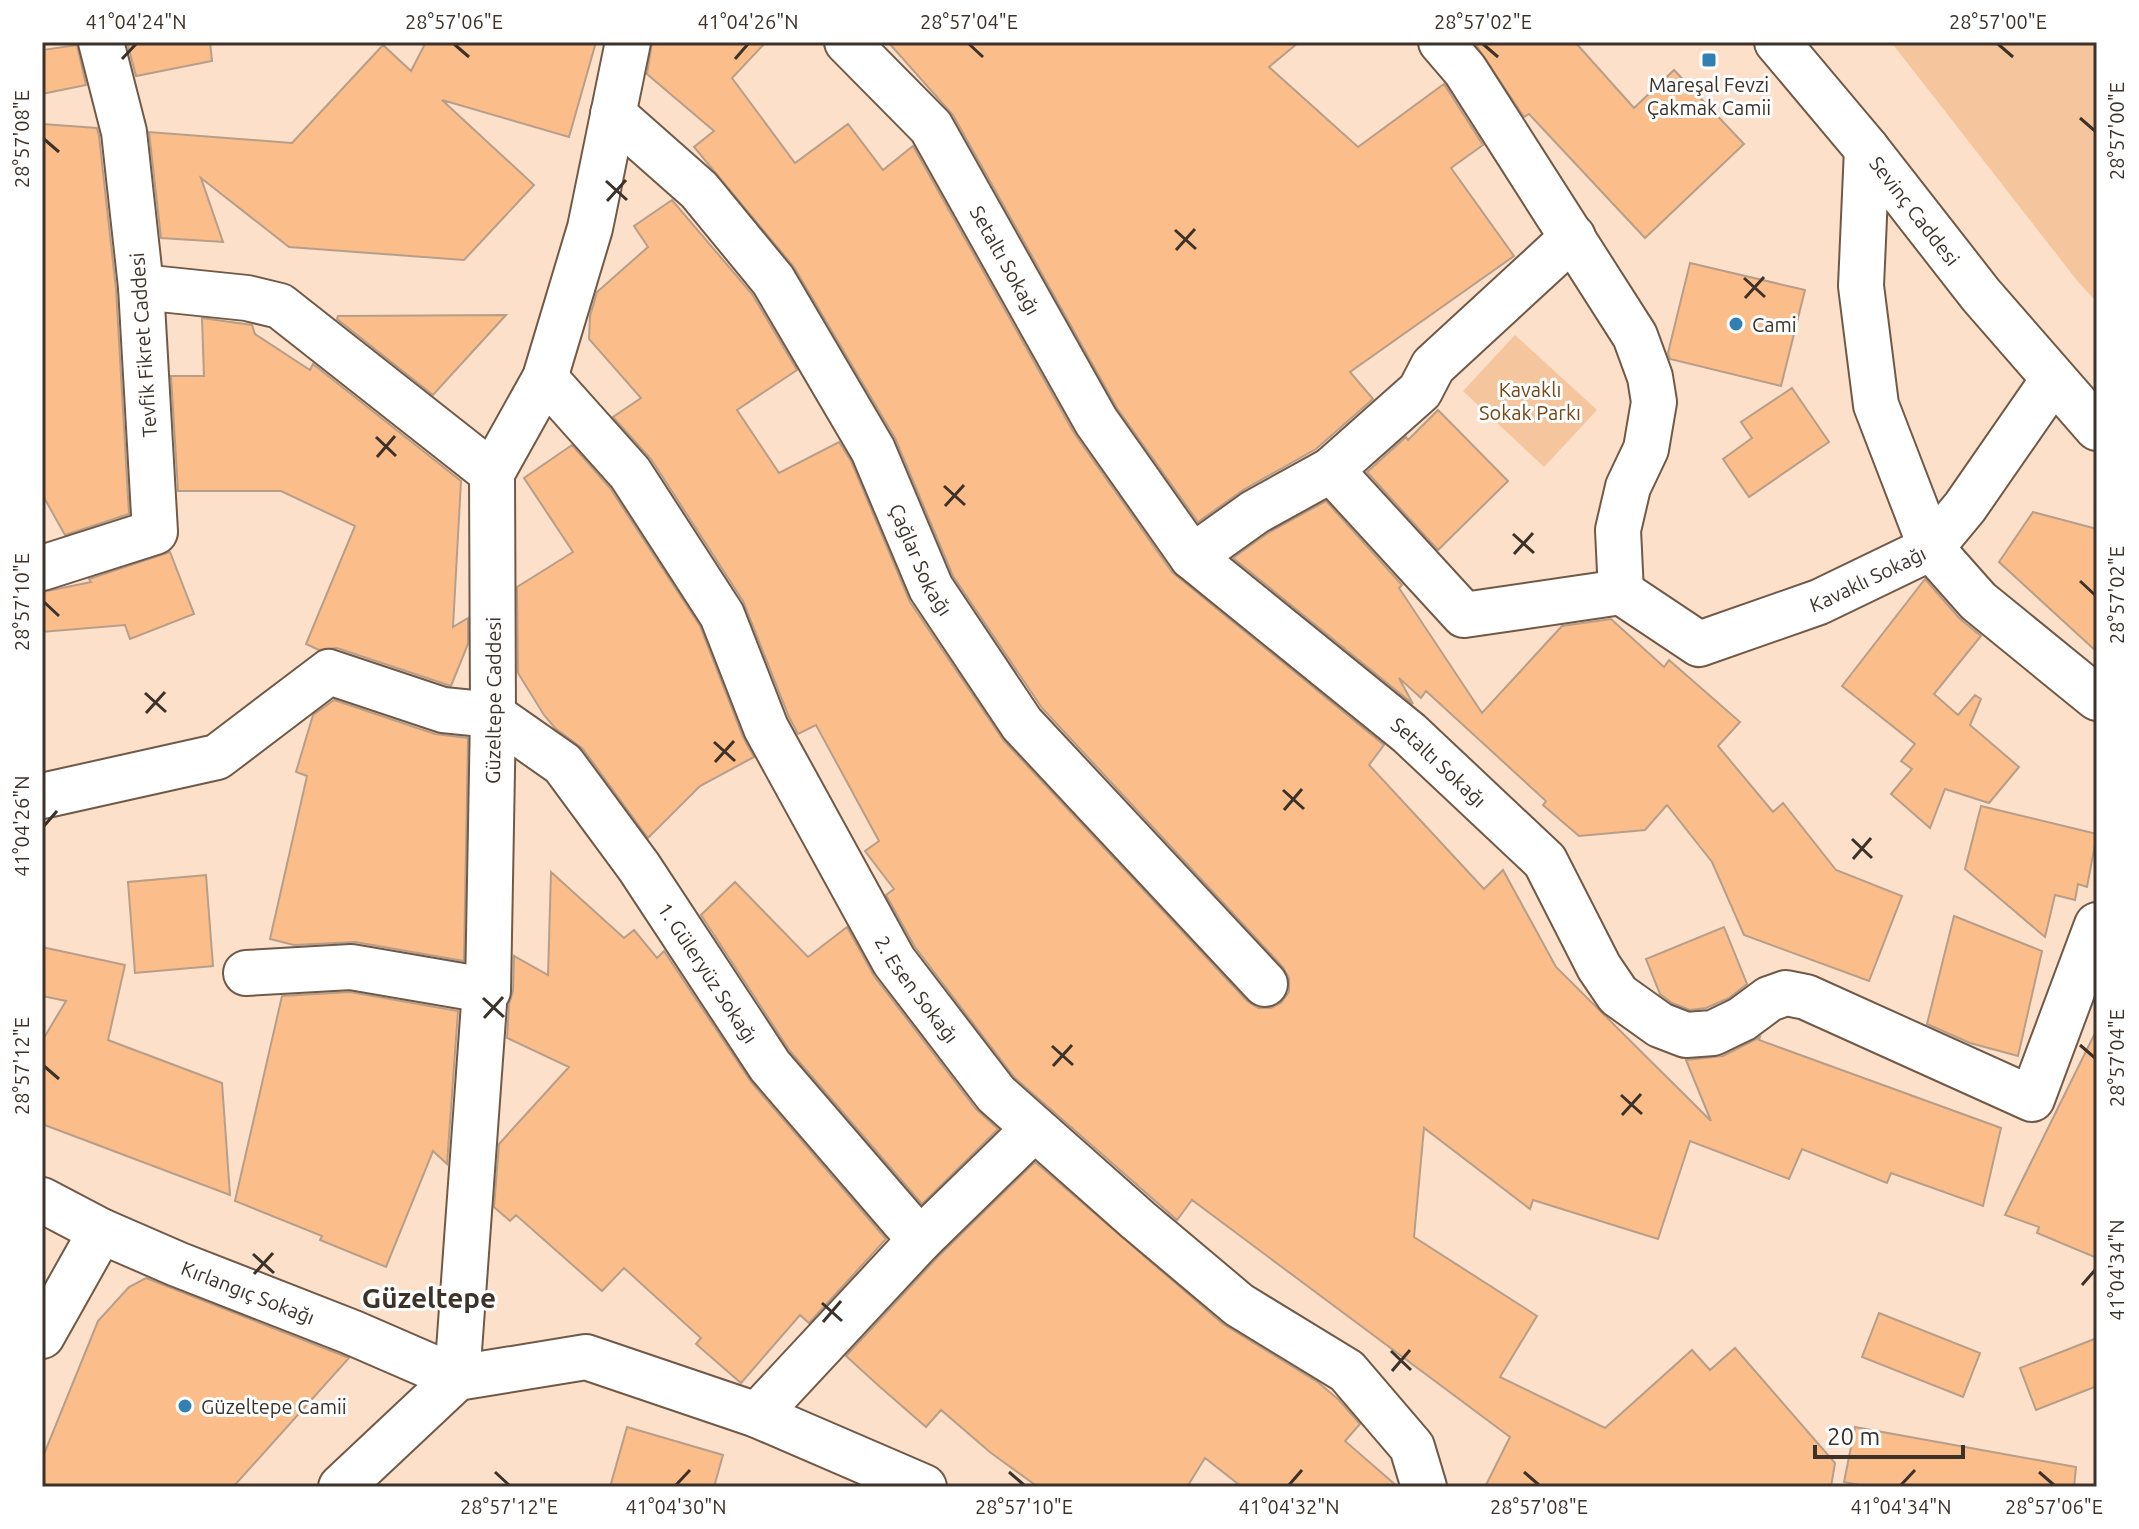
<svg xmlns="http://www.w3.org/2000/svg" width="2139" height="1529" viewBox="0 0 2139 1529" font-family="Ubuntu,sans-serif">
	<style>
		.green { fill: #f5c59e }
		.building { fill: #fbbd8a; stroke: #b79e89; stroke-width: 2 }
		.lines { fill: none; stroke-linecap: round; stroke-linejoin: round }
		.street-casing { stroke: #705946; stroke-width: 48 }
		.secondary-casing { stroke: #705946; stroke-width: 48 }
		.primary-casing { stroke: #705946; stroke-width: 48 }
		.street { stroke: #fff; stroke-width: 44 }
		.secondary { stroke: #fff; stroke-width: 44 }
		.primary { stroke: #fff; stroke-width: 44 }
		.ticks { fill: none; stroke: #3c3229; stroke-width: 3 }
		.poi-dot { fill: #3280b2; stroke: #fff; stroke-width: 3 }
		.labels { text-anchor: middle; dominant-baseline: central; stroke-width: 6; stroke-linejoin: round; paint-order: stroke }
		.poi-label { font-size: 20px; fill: #3c3229; stroke: #fff; text-anchor: start }
		.street-label { font-size: 20px; fill: #3c3229; stroke: #fff }
		.park-label { font-size: 20px; fill: #774615; stroke: #fff }
		.district-label { font-size: 28px; font-weight: bold; fill: #3c3229; stroke: #fff }
		.neatline { fill: none; stroke: #3c3229; stroke-width: 3 }
		.ticks-label { font-size: 20px; text-anchor: middle; fill: #3c3229 }
	</style>
	<rect width="100%" height="100%" fill="#fce0ca"/>
	<!-- green -->
	<path class="green" d="M1891 42H2097V302L2079 283Z
		M1515 335 1597 410 1544 467 1463 391Z"/>
	<!-- building -->
	<path class="building" d="M127 42H210L212 61 136 76Z
		M426 42H596L569 137 442 100 534 185 464 260 289 247 201 178 223 242 161 238 149 132 292 143 383 45 411 71Z
		M652 42H766L732 78 795 163 848 124 883 170 913 146 1074 433 1172 572 1384 745 1369 765 1484 889 1503 870 1556 967 1711 1121 1686 1060 1723 1056 1760 1037 1759 1040 2001 1128 1983 1206 1891 1173 1887 1183 1802 1149 1789 1179 1690 1141 1658 1239 1533 1200 1530 1209 1424 1128 1414 1237 1537 1316 1500 1377 1605 1428 1692 1350 1710 1370 1735 1348 1835 1463 1831 1487H1485L1510 1437 1192 1200 1177 1220 1014 1077 915 947 886 895 894 889 865 851 879 841 816 725 798 734 789 717 743 601 651 459 613 417 641 398 589 339 590 316 597 292 648 247 634 226 672 200 752 294 797 370 737 410 779 473 839 442 851 461 910 602 1004 741 1247 1001 1258 1008H1271L1281 1003 1289 992V978L1283 967 1042 708 953 576 895 438 794 267 694 147 714 131 647 74Z
		M888 42H1299L1269 67 1358 147 1444 84 1483 145 1451 168 1514 256 1350 372 1373 399 1316 449 1243 490 1198 522 1117 408 953 115Z
		M1474 42H1575L1634 108 1674 70 1744 144 1645 238 1529 114 1524 117Z
		M77 45 86 85 42 94V50Z
		M42 124 97 128 99 136 116 289 129 514 65 535 42 494Z
		M1690 263 1805 290 1781 386 1670 359 1668 353Z
		M506 315 433 395 337 319 338 316Z
		M202 318 252 325 255 334 310 370 313 364 461 481 453 627 468 618V644L451 686 337 648 319 650 306 644 355 526 281 491H178L171 376H204Z
		M1792 388 1829 442 1749 497 1723 459 1752 438 1741 422Z
		M1438 410 1508 481 1438 550 1367 472 1406 437 1408 440Z
		M572 445 610 488 700 626 743 737 754 757 700 786 648 838 583 749 555 728 544 715 518 673 517 587 573 552 524 478Z
		M1326 501 1402 585 1399 588 1482 713 1562 626 1611 619 1664 667 1669 660 1740 722 1718 746 1773 812 1783 803 1836 870 1902 896 1869 981 1744 935 1712 862 1667 805 1645 830 1579 836 1543 805 1546 801 1426 691 1421 698 1399 678 1413 704 1233 558 1268 533Z
		M2033 512 2097 529V652L1999 562Z
		M170 552 194 614 130 639 125 625 42 632V592L91 582 89 579Z
		M1925 579 1959 618 1981 636 1934 694 1958 715 1975 695 1981 699 1970 725 2019 767 1989 803 1945 789 1930 828 1891 794 1912 769 1901 761 1915 744 1842 686Z
		M334 700 435 734 468 738 464 961 355 942 294 945 270 939 307 776 296 772 313 715Z
		M1981 806 2097 834 2087 887 2078 884 2075 900 2055 895 2045 937 1965 869Z
		M551 872 624 938 634 930 657 958 664 951 751 1082 886 1239 809 1323 800 1315 741 1383 696 1344 701 1338 624 1268 602 1291 516 1215 510 1221 494 1207 499 1144 569 1067 507 1038 509 1004 513 991 514 956 548 975Z
		M206 875 213 966 135 973 128 882Z
		M735 882 808 957 847 927 874 976 976 1109 998 1129 922 1204 790 1051 701 915Z
		M1954 916 2042 951 2018 1056 1970 1043 1927 1024Z
		M1724 927 1747 984 1729 998 1706 1008 1690 1010 1672 1003 1660 994 1646 959Z
		M42 947 125 965 108 1040 222 1083 230 1195 42 1124V1041L66 1001 42 996Z
		M350 992 458 1011 447 1164 433 1151 386 1267 320 1240 322 1236 235 1201 282 996Z
		M2097 1029V1258L2037 1233 2039 1227 2005 1215Z
		M1035 1162 1223 1324 1319 1383 1339 1400 1360 1424 1345 1441 1398 1487H1242L1205 1458 1187 1487H1038L991 1453 941 1410 926 1427 879 1386 846 1356 938 1257Z
		M146 1278 349 1358 233 1487H42V1459L98 1321 129 1287Z
		M1879 1313 1980 1353 1963 1397 1862 1357Z
		M2097 1338V1386L2036 1410 2020 1368Z
		M627 1427 723 1455 714 1487H610Z
		M1855 1427 2076 1467 2074 1487H1870L1844 1482Z"/>
	<g class="lines">
		<!-- street casing -->
		<g class="street-casing">
			<g id="street">
				<path id="s1" d="M847 42 931 127 1096 421 1192 557 1409 733 1545 861 1599 967 1618 995 1660 1025 1686 1035 1713 1033 1742 1019 1769 999 1786 993 1806 997 2032 1099 2097 925"/>
				<path d="M1441 42 1465 70 1635 336 1650 377 1654 402 1646 449 1628 487 1618 530 1621 592"/>
				<path id="s2" d="M613 114 699 190 773 280 873 450 931 588 1022 724 1265 984"/>
				<path d="M1867 149 1861 286 1876 405 1931 548 1978 601 2097 698"/>
				<path d="M141 287 247 298 280 306 492 473"/>
				<path id="s3" d="M545 378 630 473 722 615 766 728 894 961 996 1094 1138 1220 1239 1305 1347 1371 1412 1447 1424 1487"/>
				<path id="s4" d="M1331 470 1464 615 1621 592 1699 644 1819 602 1931 548 1965 507 2053 380"/>
				<path d="M1192 557 1255 512 1331 470 1420 391 1433 366 1573 237"/>
				<path d="M42 568 155 532 141 287 124 132 101 42"/>
				<path id="s5" d="M42 796 217 757 329 672 443 710 493 715 563 764 639 867 770 1066 920 1240"/>
				<path d="M246 973 351 967 485 990"/>
				<path id="s6" d="M42 1200 101 1231 177 1264 351 1332 457 1378 586 1357 757 1415 924 1487"/>
				<path d="M42 1336 101 1231"/>
				<path d="M757 1415 920 1240 1034 1129"/>
			</g>
		</g>
		<!-- secondary casing -->
		<g class="secondary-casing">
			<g id="secondary">
				<path id="s7" d="M341 1487 457 1378 485 990 488 991 493 715 492 473 545 378 590 228 628 42"/>
			</g>
		</g>
		<!-- primary casing -->
		<g class="primary-casing">
			<g id="primary">
				<path id="s8" d="M1777 42 1867 149 1981 295 2097 428"/>
			</g>
		</g>
		<!-- street -->
		<use href="#street" class="street"/>
		<!-- secondary -->
		<use href="#secondary" class="secondary"/>
		<!-- primary -->
		<use href="#primary" class="primary"/>
	</g>
	<!-- ticks -->
	<path class="ticks" d="M454 44 469 57M969 44 983 57M1483 44 1498 57M1998 44 2013 57M122 59 136 44M735 59 748 44M2080 118 2095 131M44 139 59 152M606 181 627 200M607 201 626 180M1175 230 1196 249M1176 250 1195 229M1744 278 1765 297M1745 298 1764 277M376 437 396 456M377 457 395 436M944 486 965 505M945 506 964 485M1513 534 1534 553M1514 554 1533 533M2080 581 2095 595M44 602 59 616M145 693 166 712M146 713 165 692M714 742 735 761M715 762 734 741M1283 790 1304 809M1284 810 1302 789M44 826 57 811M1852 839 1872 858M1853 859 1871 838M483 998 504 1017M484 1018 503 997M2080 1045 2095 1058M1052 1046 1073 1065M44 1066 59 1079M1053 1066 1072 1045M1621 1095 1642 1114M1622 1115 1641 1094M253 1254 274 1273M254 1274 273 1253M2082 1285 2095 1270M822 1303 842 1321M823 1322 841 1301M1391 1351 1411 1370M1392 1371 1410 1350M495 1472 509 1485M1009 1472 1024 1485M1524 1472 1539 1485M2039 1472 2054 1485M676 1485 690 1470M1289 1485 1302 1470M1901 1485 1915 1470"/>
	<!-- markers -->
	<g class="poi-dot">
		<rect x="1701" y="52" width="16" height="16" rx="4"/>
		<circle cx="1736" cy="324" r="8"/>
		<circle cx="185" cy="1406" r="8"/>
	</g>
	<g class="labels">
		<!-- poi labels -->
		<g class="poi-label">
			<text x="1709" y="84" text-anchor="middle">Mareşal Fevzi<tspan x="1709" dy="23">Çakmak Camii</tspan></text>
			<text x="1752" y="324">Cami</text>
			<text x="201" y="1406">Güzeltepe Camii</text>
		</g>
		<!-- street labels -->
		<g class="street-label">
			<text stroke="none"><textPath href="#s8" startOffset="218">Sevinç Caddesi</textPath></text>
			<text stroke="none"><textPath href="#s1" startOffset="272">Setaltı Sokağı</textPath></text>
			<text transform="translate(143 345) rotate(-94)">Tevfik Fikret Caddesi</text>
			<text stroke="none"><textPath href="#s2" startOffset="548">Çağlar Sokağı</textPath></text>
			<text stroke="none"><textPath href="#s4" startOffset="630">Kavaklı Sokağı</textPath></text>
			<text stroke="none"><textPath href="#s7" startOffset="842">Güzeltepe Caddesi</textPath></text>
			<text stroke="none"><textPath href="#s1" startOffset="944">Setaltı Sokağı</textPath></text>
			<text stroke="none"><textPath href="#s5" startOffset="830">1. Güleryüz Sokağı</textPath></text>
			<text stroke="none"><textPath href="#s3" startOffset="720">2. Esen Sokağı</textPath></text>
			<text stroke="none"><textPath href="#s6" startOffset="226">Kırlangıç Sokağı</textPath></text>
		</g>
		<!-- park labels -->
		<g class="park-label">
			<text x="1530" y="389">Kavaklı<tspan x="1530" dy="23">Sokak Parkı</tspan></text>
		</g>
		<!-- district labels -->
		<g class="district-label">
			<text x="429" y="1297">Güzeltepe</text>
		</g>
	</g>
	<!-- border -->
	<rect width="2139" height="1529" fill="none" stroke="#ffffff" stroke-width="88"/>
	<!-- scale -->
	<path d="M1815 1445v12h148v-12" fill="none" stroke="#3c3229" stroke-width="4"/>
	<text x="1827" y="1445" font-size="24" fill="#3c3229" stroke="#ffffff" stroke-width="6" paint-order="stroke">20 m</text>
	<rect x="44" y="44" width="2051" height="1441" class="neatline"/>
	<g class="ticks-label">
		<text x="136" y="29">41°04'24"N</text>
		<text x="454" y="29">28°57'06"E</text>
		<text x="748" y="29">41°04'26"N</text>
		<text x="969" y="29">28°57'04"E</text>
		<text x="1483" y="29">28°57'02"E</text>
		<text x="1998" y="29">28°57'00"E</text>
		<text transform="translate(2117 131) rotate(-90)" y="7">28°57'00"E</text>
		<text transform="translate(22 139) rotate(-90)" y="7">28°57'08"E</text>
		<text transform="translate(2117 595) rotate(-90)" y="7">28°57'02"E</text>
		<text transform="translate(22 602) rotate(-90)" y="7">28°57'10"E</text>
		<text transform="translate(22 826) rotate(-90)" y="7">41°04'26"N</text>
		<text transform="translate(2117 1058) rotate(-90)" y="7">28°57'04"E</text>
		<text transform="translate(22 1066) rotate(-90)" y="7">28°57'12"E</text>
		<text transform="translate(2117 1270) rotate(-90)" y="7">41°04'34"N</text>
		<text x="509" y="1514">28°57'12"E</text>
		<text x="676" y="1514">41°04'30"N</text>
		<text x="1024" y="1514">28°57'10"E</text>
		<text x="1289" y="1514">41°04'32"N</text>
		<text x="1539" y="1514">28°57'08"E</text>
		<text x="1901" y="1514">41°04'34"N</text>
		<text x="2054" y="1514">28°57'06"E</text>
	</g>
</svg>
